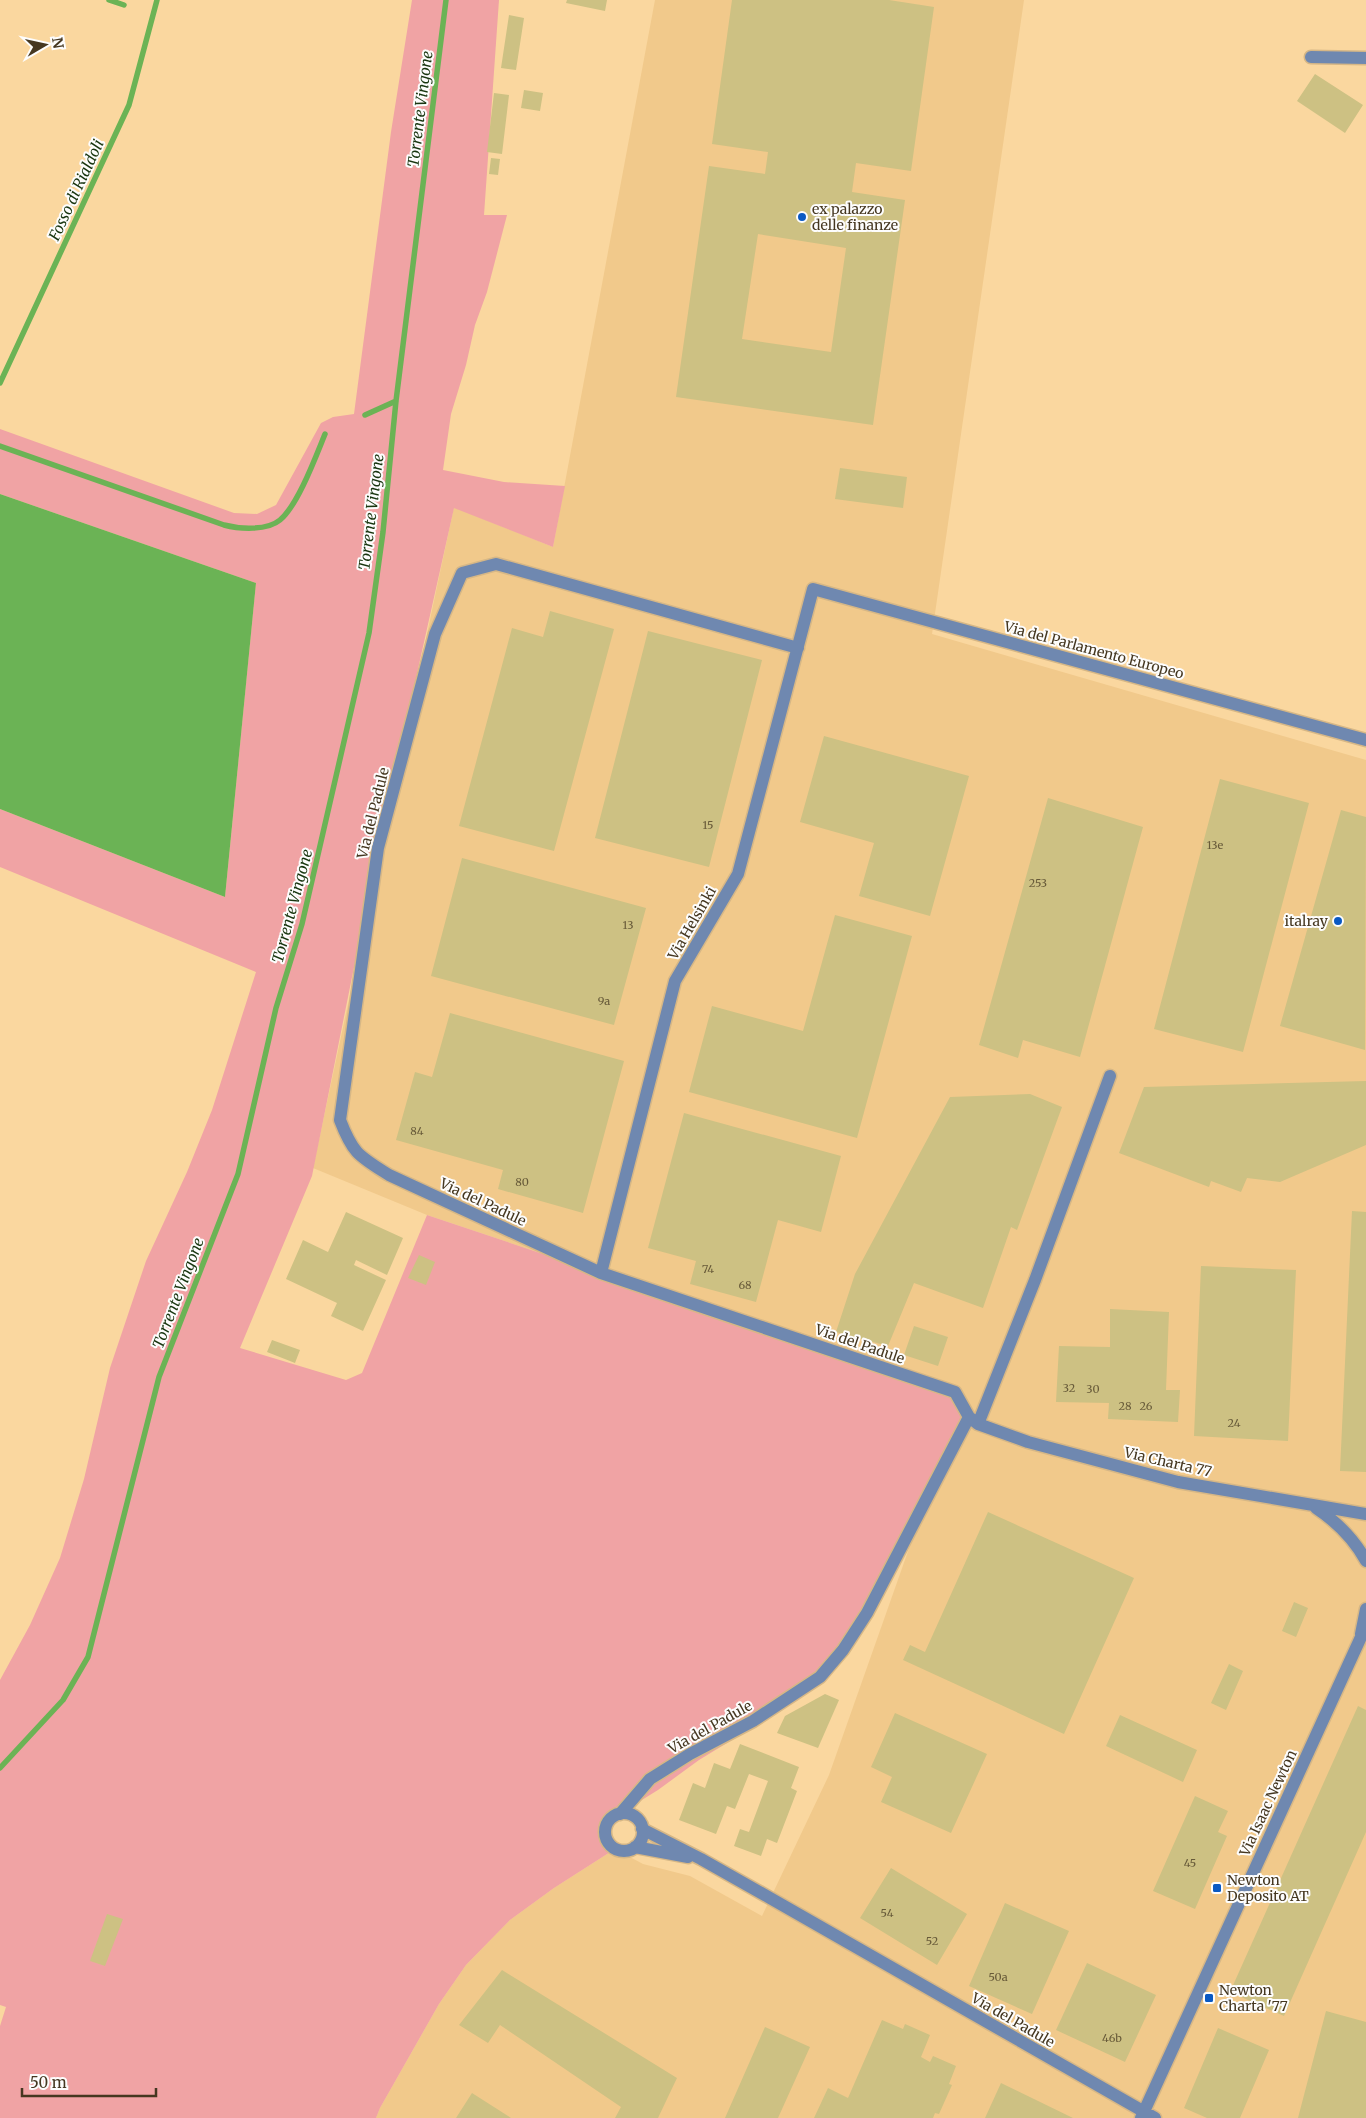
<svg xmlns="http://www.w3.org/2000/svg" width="1366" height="2118" viewBox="0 0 1366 2118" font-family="Merriweather,serif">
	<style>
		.built { fill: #f1c98b }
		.green { fill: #f0a3a4 }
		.water { fill: #6bb355 }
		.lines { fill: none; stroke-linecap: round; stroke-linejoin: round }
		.stream { stroke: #6bb355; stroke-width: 5.5 }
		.building { fill: #cdc183; fill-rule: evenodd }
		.minor-casing { stroke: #d6b786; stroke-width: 15 }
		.minor { stroke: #6f88b0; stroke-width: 12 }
		.poi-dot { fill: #0a59c3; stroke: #fdfdfd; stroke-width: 2 }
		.labels { text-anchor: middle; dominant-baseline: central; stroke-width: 4; stroke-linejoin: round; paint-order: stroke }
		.number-label { font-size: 11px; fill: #675a39 }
		.poi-label { font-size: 14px; fill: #453720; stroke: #fdfdfd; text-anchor: start }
		.street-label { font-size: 14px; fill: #453720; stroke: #fdfdfd }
		.water-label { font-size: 15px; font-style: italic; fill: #18350f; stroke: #fdfdfd }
	</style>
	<rect width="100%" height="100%" fill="#fad79f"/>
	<!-- built -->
	<path class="built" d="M655 0H1024L932 634 1366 760V2118H376L380 2108 439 2004 466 1965 510 1920 554 1888 615 1849 643 1864 690 1876 762 1916 829 1775 930 1489 955 1392 427 1215 313 1168 454 507 553 547Z"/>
	<!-- green -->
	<path class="green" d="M412 0H499L484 215H507L487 292 475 325 466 365 451 414 443 470 504 482 565 486 553 547 454 508 378 848 312 1176 240 1348 346 1380 362 1373 427 1215 955 1392 969 1417 821 1682 798 1700 699 1760 658 1790 611 1819C602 1829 604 1841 615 1849L554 1888 510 1920 466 1965 439 2004 380 2108 376 2118H0V2026L6 2007 0 2005V1680L30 1625 60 1558 84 1479 110 1368 146 1261 187 1172 212 1110 256 972 0 867V809L225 897 256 583 0 494V429L234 513 257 514 276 505 321 423 333 417 354 414 391 132Z"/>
	<!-- water -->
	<path class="water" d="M0 494 256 583 225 897 0 809Z"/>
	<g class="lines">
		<!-- stream -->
		<path class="stream" d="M109 0 124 5
			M0 383 129 105 157 0
			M365 415 396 401
			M0 446 224 525C239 529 267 531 280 520 298 505 316 456 325 434
			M0 1768 63 1700 88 1657 159 1377 238 1174 276 1008 302 924 369 633 383 532 396 401 446 0"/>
	</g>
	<!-- building -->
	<path class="building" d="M567 0H607L605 11 566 3Z
		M732 0H889L934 7 911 171 856 163 852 192 905 200 873 425 676 397 709 166 765 174 768 152 712 144ZM758 234 846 248 831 352 742 339Z
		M509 15 524 18 516 70 501 68Z
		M1315 74 1363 105 1345 133 1297 101Z
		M524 90 543 93 540 111 521 108Z
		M494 93 509 95 502 154 487 152Z
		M491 158 500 159 498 175 489 174Z
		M840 468 907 477 903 508 835 499Z
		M550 611 614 629 554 851 459 826 512 628 543 637Z
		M648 631 762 660 709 867 595 838Z
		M824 736 969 776 930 916 859 896 874 843 800 822Z
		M1220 779 1309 803 1243 1052 1154 1029Z
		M1048 798 1143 827 1080 1057 1023 1040 1018 1058 979 1045Z
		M1341 810 1366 817 1365 1050 1280 1026Z
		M462 858 646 908 614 1025 431 976Z
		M835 915 912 936 857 1138 689 1092 712 1006 803 1031Z
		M450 1013 624 1061 583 1213 498 1189 503 1170 396 1140 415 1072 432 1077Z
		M1366 1081V1145L1280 1182 1247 1178 1241 1192 1211 1181 1209 1187 1119 1153 1144 1087Z
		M1030 1094 1062 1107 1017 1230 1011 1227 983 1308 914 1283 888 1346 836 1332 855 1274 950 1097Z
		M684 1113 841 1156 821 1232 778 1220 756 1302 690 1284 696 1261 648 1248Z
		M1352 1211 1366 1212V1472L1340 1471Z
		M346 1212 403 1238 387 1275 356 1260 354 1265 386 1280 363 1331 331 1316 337 1303 286 1279 303 1240 328 1252Z
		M419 1255 435 1262 426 1285 408 1278Z
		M1201 1266 1296 1270 1288 1441 1194 1436Z
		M1110 1309 1169 1312 1166 1390H1180L1178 1422 1108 1419 1109 1403 1056 1402 1059 1346 1110 1347Z
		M914 1326 948 1337 938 1366 904 1355Z
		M272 1340 300 1350 295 1363 267 1352Z
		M988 1512 1134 1578 1064 1734 903 1660 910 1645 925 1652Z
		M1294 1602 1308 1608 1296 1637 1282 1631Z
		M1229 1664 1243 1671 1226 1710 1211 1703Z
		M825 1694 839 1700 818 1748 777 1733 785 1716Z
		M1358 1706 1366 1710V1832L1284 2016 1230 1992Z
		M895 1713 987 1754 951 1833 881 1802 892 1777 871 1767Z
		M1120 1715 1197 1750 1183 1782 1106 1746Z
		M740 1744 799 1767 791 1788 797 1791 777 1843 767 1839 761 1856 734 1846 740 1829 749 1832 768 1781 749 1774 735 1809 727 1806 716 1834 679 1820 693 1783 705 1788 714 1763 730 1769Z
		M1195 1796 1228 1811 1218 1832 1227 1836 1195 1909 1153 1891Z
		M891 1868 967 1914 937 1965 860 1918Z
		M1005 1903 1069 1931 1032 2014 969 1986Z
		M107 1914 123 1919 105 1966 90 1961Z
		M1087 1963 1156 1995 1125 2062 1056 2030Z
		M502 1970 677 2078 658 2118H615L621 2107 500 2025 488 2043 459 2025Z
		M1326 2011 1366 2022V2118H1298Z
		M882 2020 903 2029 905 2024 930 2035 921 2057 930 2062 933 2056 956 2066 949 2084 952 2085 939 2114 935 2113 933 2118H814L828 2088 848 2098Z
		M765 2027 810 2047 778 2118H725Z
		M1218 2028 1269 2050 1240 2118H1207L1184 2108Z
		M1001 2083 1073 2118H985Z
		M472 2093 511 2118H456Z"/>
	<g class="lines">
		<!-- minor casing -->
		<g class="minor-casing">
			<path id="minor" d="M1311 57 1366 58
				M798 648 496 564 462 573 435 634 378 848 340 1120C353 1154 359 1156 389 1175L601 1273 955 1392 969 1417 978 1424 1028 1442 1178 1482 1366 1514
				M601 1273 675 981 738 874 813 589 1366 740
				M978 1424 1035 1280 1110 1076
				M1316 1508C1337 1522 1354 1539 1366 1561
				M1361 1634 1366 1609
				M605 1832a19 19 0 1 1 38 0a19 19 0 1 1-38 0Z
				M620 1814 650 1779 690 1754 753 1721 820 1677 843 1650 867 1613 969 1417
				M642 1829 701 1859 770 1898 1155 2118
				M635 1847 688 1857
				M1141 2118 1366 1626"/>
		</g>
		<!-- minor -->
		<use href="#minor" class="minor"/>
	</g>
	<!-- markers -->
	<g class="poi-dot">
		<circle cx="802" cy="217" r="5"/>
		<circle cx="1338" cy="921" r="5"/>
		<rect x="1212" y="1883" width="10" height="10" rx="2.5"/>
		<rect x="1204" y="1993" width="10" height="10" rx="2.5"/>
	</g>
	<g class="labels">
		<!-- number labels -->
		<g class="number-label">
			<text x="708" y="825">15</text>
			<text x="1215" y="845">13e</text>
			<text x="1038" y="883">253</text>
			<text x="628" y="925">13</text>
			<text x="604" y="1001">9a</text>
			<text x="417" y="1131">84</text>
			<text x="522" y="1182">80</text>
			<text x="708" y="1269">74</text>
			<text x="745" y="1285">68</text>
			<text x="1069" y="1388">32</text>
			<text x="1093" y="1389">30</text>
			<text x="1125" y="1406">28</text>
			<text x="1146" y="1406">26</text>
			<text x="1234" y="1423">24</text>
			<text x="1190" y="1863">45</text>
			<text x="887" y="1913">54</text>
			<text x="932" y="1941">52</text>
			<text x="998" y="1977">50a</text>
			<text x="1112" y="2038">46b</text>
		</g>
		<!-- poi labels -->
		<g class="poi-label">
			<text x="812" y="209">ex palazzo<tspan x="812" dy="16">delle finanze</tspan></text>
			<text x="1328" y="921" text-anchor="end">italray</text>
			<text x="1227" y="1880">Newton<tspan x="1227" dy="16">Deposito AT</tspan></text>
			<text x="1219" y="1990">Newton<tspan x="1219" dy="16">Charta '77</tspan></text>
		</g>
		<!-- street labels -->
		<g class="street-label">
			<text transform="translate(1094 650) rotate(15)">Via del Parlamento Europeo</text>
			<text transform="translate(373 813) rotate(-76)">Via del Padule</text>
			<text transform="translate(692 923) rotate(-60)">Via Helsinki</text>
			<text transform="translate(483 1202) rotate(25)">Via del Padule</text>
			<text transform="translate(860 1344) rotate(19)">Via del Padule</text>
			<text transform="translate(1168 1462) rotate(13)">Via Charta 77</text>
			<text transform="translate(710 1727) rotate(-29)">Via del Padule</text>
			<text transform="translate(1268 1803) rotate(-65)">Via Isaac Newton</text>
			<text transform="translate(1013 2020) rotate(30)">Via del Padule</text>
		</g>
		<!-- water labels -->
		<g class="water-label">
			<text transform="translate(420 109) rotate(-83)">Torrente Vingone</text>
			<text transform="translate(76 190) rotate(-65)">Fosso di Rialdoli</text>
			<text transform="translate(371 512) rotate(-83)">Torrente Vingone</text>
			<text transform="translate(292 906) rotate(-75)">Torrente Vingone</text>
			<text transform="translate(178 1293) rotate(-69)">Torrente Vingone</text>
		</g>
	</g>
	<!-- north arrow -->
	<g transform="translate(45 45) rotate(81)" stroke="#fdfdfd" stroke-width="4" paint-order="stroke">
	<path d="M0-4L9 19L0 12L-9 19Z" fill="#453720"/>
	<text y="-8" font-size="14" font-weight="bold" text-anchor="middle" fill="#453720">N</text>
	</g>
	<!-- scale -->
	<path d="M22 2088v8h134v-8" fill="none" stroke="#453720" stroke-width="2.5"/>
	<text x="30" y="2088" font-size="15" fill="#453720" stroke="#fdfdfd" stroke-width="4" paint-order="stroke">50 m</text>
</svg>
